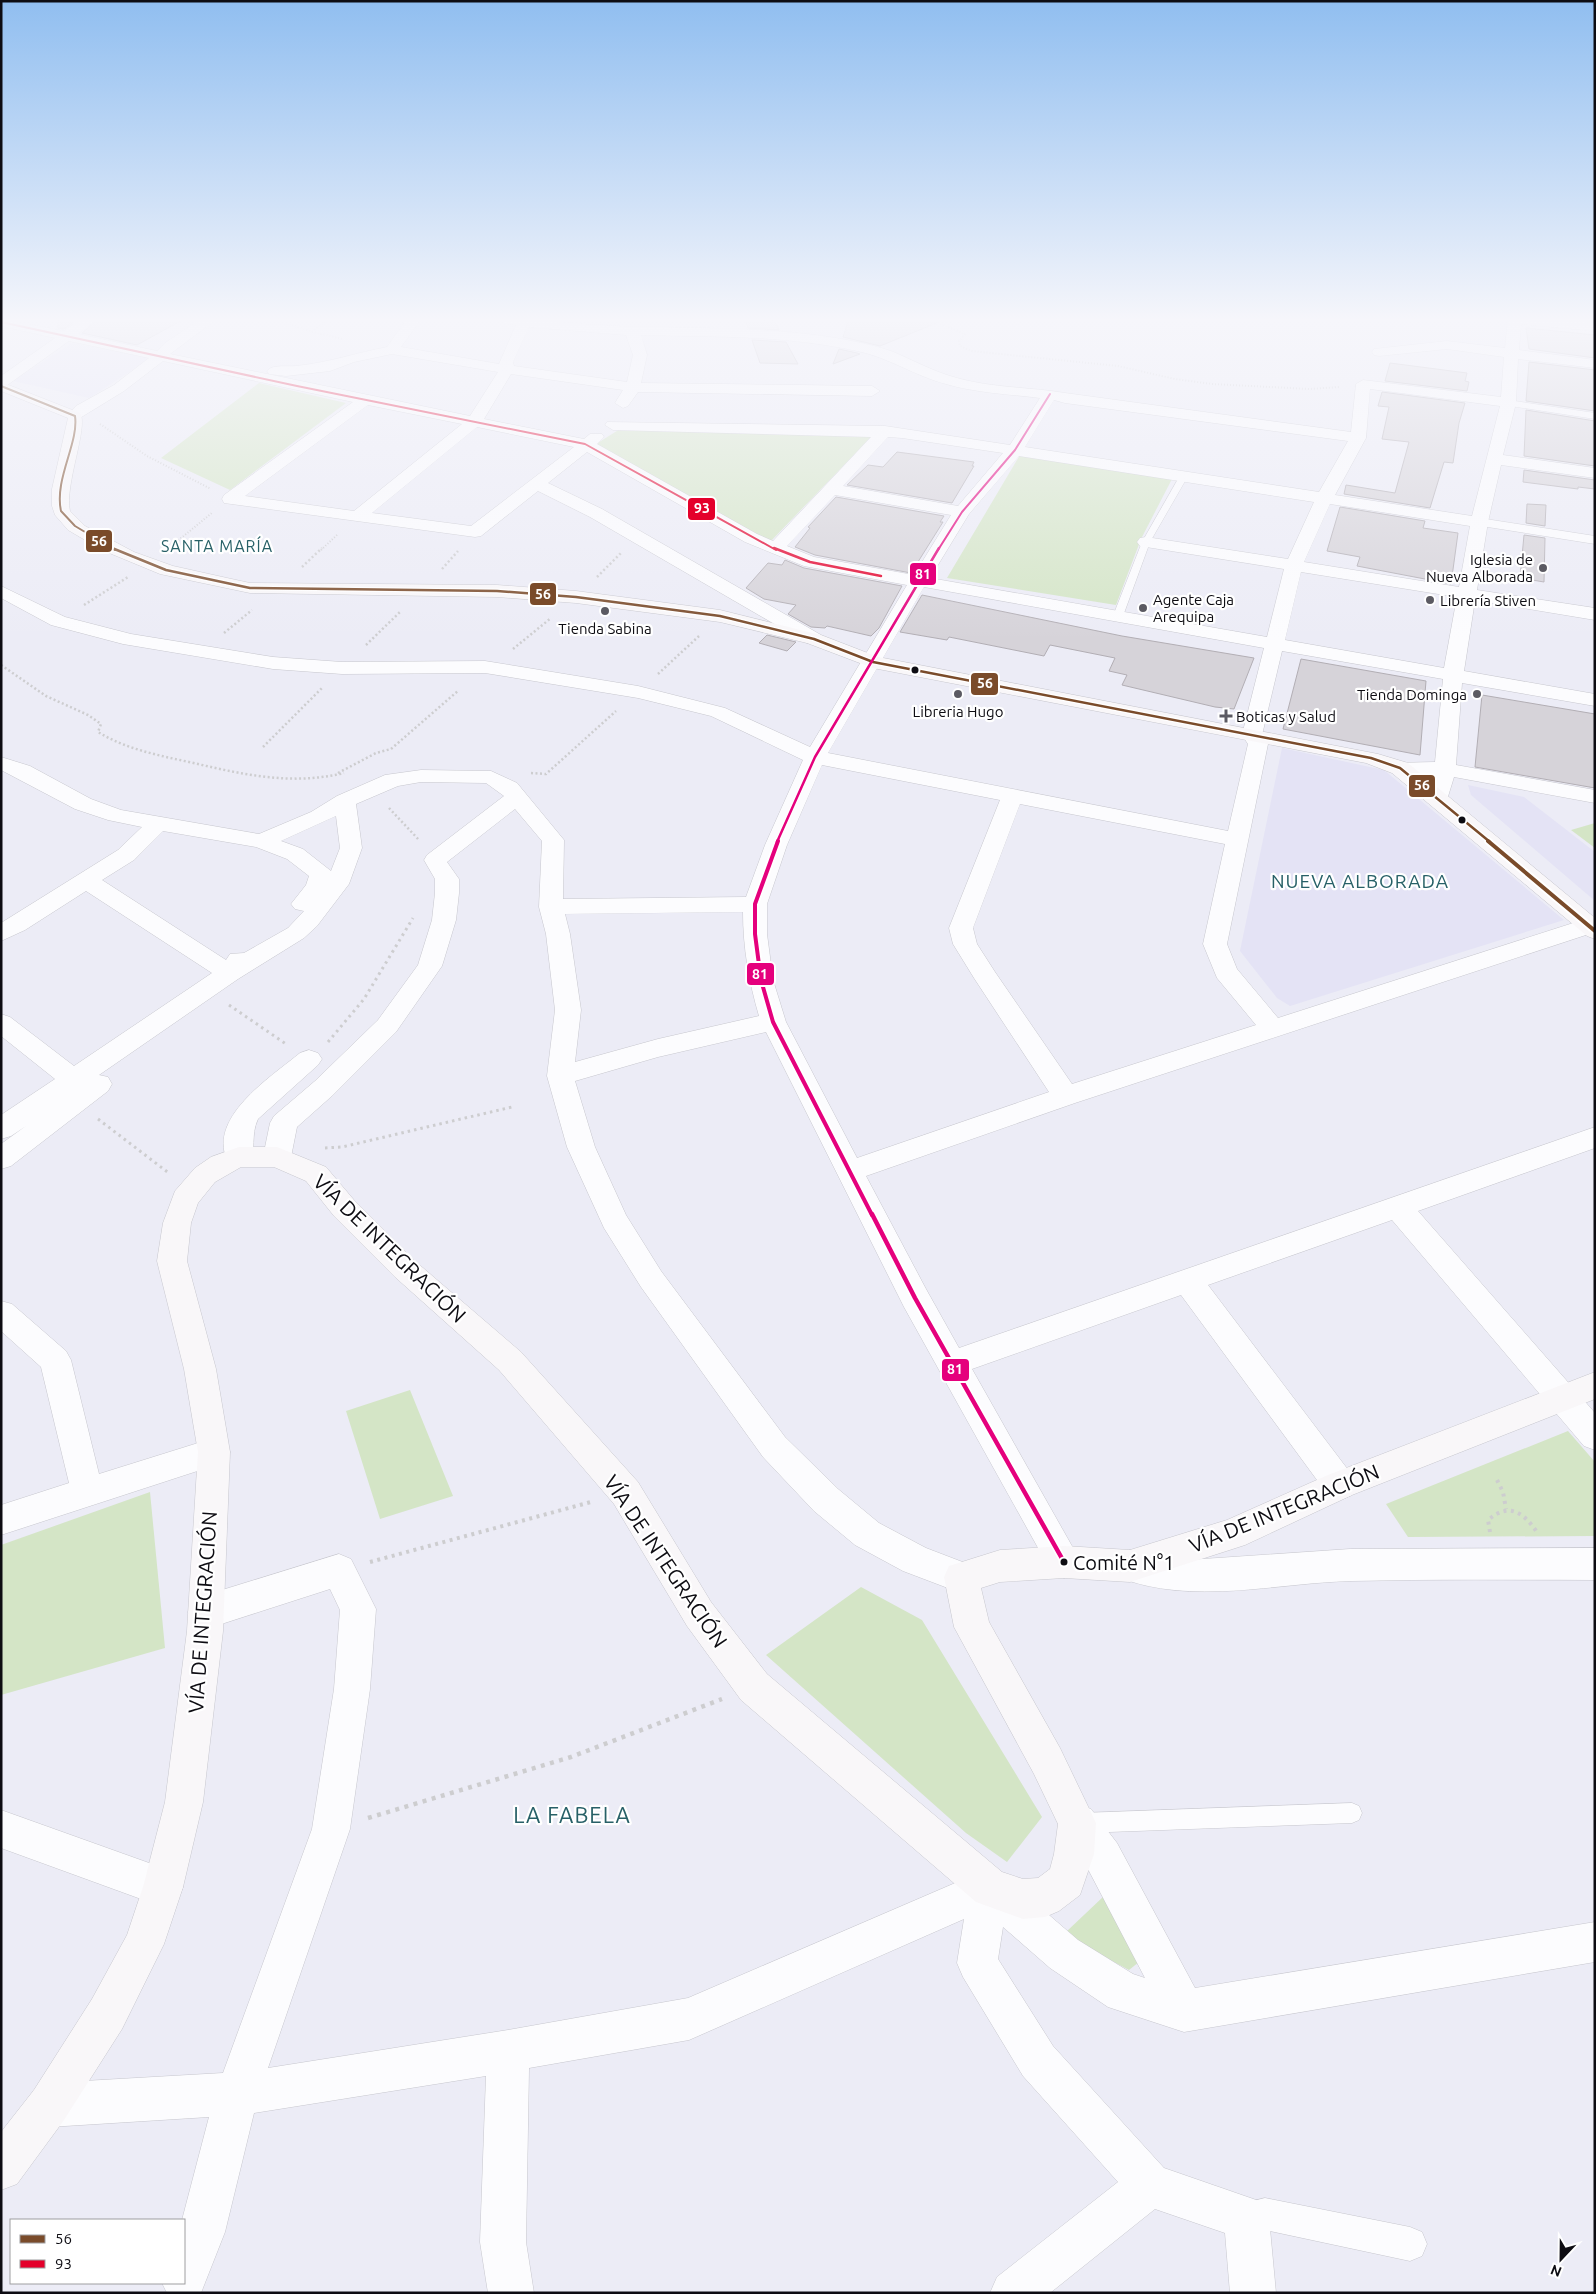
<svg xmlns="http://www.w3.org/2000/svg" width="1596" height="2294" viewBox="0 0 1596 2294" font-family="Ubuntu,sans-serif">
	<style>
		.built { fill: #e4e3f5 }
		.green { fill: #d4e5c6 }
		.building { fill: #d6d3d9; stroke: #b2aeb4 }
		.lines { fill: none; stroke-linecap: round; stroke-linejoin: round }
		.service-casing { stroke: #c7c7ce; stroke-width: 1 }
		.pedestrian-casing { stroke: #c7c7ce; stroke-width: 1 }
		.minor-casing { stroke: #c7c7ce; stroke-width: 1 }
		.secondary-casing { stroke: #c7c7ce; stroke-width: 1 }
		.path-far4 { stroke: #cdcdcf; stroke-width: 2; stroke-dasharray: 1 2; stroke-linecap: butt }
		.path-far3 { stroke: #cdcdcf; stroke-width: 2.5; stroke-dasharray: 2 2.5; stroke-linecap: butt }
		.path-far2 { stroke: #cdcdcf; stroke-width: 3; stroke-dasharray: 2.5 4; stroke-linecap: butt }
		.path-far1 { stroke: #cdcdcf; stroke-width: 4; stroke-dasharray: 3 4.5; stroke-linecap: butt }
		.path { stroke: #cdcdcf; stroke-width: 4.5; stroke-dasharray: 4 5.5; stroke-linecap: butt }
		.service { fill: #fcfcfe; fill-rule: evenodd }
		.pedestrian { fill: #fcfcfe; fill-rule: evenodd }
		.minor { fill: #fcfcfe; fill-rule: evenodd }
		.secondary { fill: #f9f7f9; fill-rule: evenodd }
		.bus-1-far2-casing { stroke: #fff; stroke-width: 4 }
		.bus-1-far1-casing { stroke: #fff; stroke-width: 5 }
		.bus-1-casing { stroke: #fff; stroke-width: 8 }
		.bus-2-far1-casing { stroke: #fff; stroke-width: 4 }
		.bus-2-casing { stroke: #fff; stroke-width: 5 }
		.bus-3-far3-casing { stroke: #fff; stroke-width: 4 }
		.bus-3-far2-casing { stroke: #fff; stroke-width: 5 }
		.bus-3-far1-casing { stroke: #fff; stroke-width: 8 }
		.bus-3-casing { stroke: #fff; stroke-width: 8 }
		.bus-1-far2 { stroke: #7a4b2a; stroke-width: 2 }
		.bus-1-far1 { stroke: #7a4b2a; stroke-width: 2.5 }
		.bus-1 { stroke: #7a4b2a; stroke-width: 4 }
		.bus-2-far1 { stroke: #e4002b; stroke-width: 2 }
		.bus-2 { stroke: #e4002b; stroke-width: 2.5 }
		.bus-3-far3 { stroke: #e5007d; stroke-width: 2 }
		.bus-3-far2 { stroke: #e5007d; stroke-width: 2.5 }
		.bus-3-far1 { stroke: #e5007d; stroke-width: 4 }
		.bus-3 { stroke: #e5007d; stroke-width: 4.5 }
		.poi-dot { fill: #5b5a62; stroke: #fff; stroke-width: 2 }
		.bus-dot { fill: #0d0c12; stroke: #fff; stroke-width: 2 }
		.labels { text-anchor: middle; dominant-baseline: central; stroke-width: 4.5; stroke-linejoin: round; paint-order: stroke }
		.far-poi-label { font-size: 15px; fill: #0d0c12; stroke: #fff; text-anchor: start }
		.far-neighbourhood-label { font-size: 16px; letter-spacing: 1px; fill: #276067; stroke: #fff }
		.neighbourhood-label { font-size: 19px; letter-spacing: 1px; fill: #276067; stroke: #fff }
		.near-bus-label { font-size: 20px; fill: #0d0c12; stroke: #fff; text-anchor: start }
		.near-street-label { font-size: 21px; fill: #0d0c12; stroke: #fff }
		.near-neighbourhood-label { font-size: 22px; letter-spacing: 1px; fill: #276067; stroke: #fff }
		.line-badge { stroke: #fff; stroke-width: 2 }
		.badge-label { font-size: 14px; text-anchor: middle; font-weight: bold; fill: #fff }
	</style>
	<rect width="100%" height="100%" fill="#ececf6"/>
	<!-- built -->
	<path class="built" d="M72 343 151 358 89 398 13 381Z
		M1282 748 1384 770 1564 920 1290 1006 1277 998 1240 951Z
		M1468 785 1524 797 1595 852V901L1471 795Z"/>
	<!-- green -->
	<path class="green" d="M259 383 346 403 230 490 161 458Z
		M620 429 873 435 770 542 596 444Z
		M1020 455 1172 479 1141 539 1116 605 947 578Z
		M1595 823V848L1571 830Z
		M410 1390 453 1496 380 1519 346 1411Z
		M1568 1431 1595 1462V1536L1408 1537 1386 1504Z
		M150 1492 165 1648 1 1695V1545Z
		M861 1587 922 1620 1042 1817 1007 1862 966 1833 766 1655Z
		M1104 1896 1139 1962 1129 1970 1078 1943 1066 1932Z"/>
	<!-- building -->
	<path class="building" d="M58 319H78L64 329 58 328Z
		M99 319H184L137 345 82 333Z
		M849 319H944V320L880 346 843 337Z
		M774 320 779 330 748 328 746 322Z
		M1526 328 1595 335V358L1529 349Z
		M752 340 786 342 798 364 760 363Z
		M839 349 857 353 860 354 833 364Z
		M1529 362 1595 370V411L1526 401Z
		M1390 363 1467 373 1465 381 1469 382 1467 391 1385 381Z
		M1382 392 1465 403 1459 423 1453 463 1444 462 1430 508 1344 494 1346 485 1395 493 1409 442 1382 439 1389 407 1378 406Z
		M1526 410 1595 421V466L1524 456Z
		M897 452 974 462 972 466H974L952 503 847 485 868 465 883 467Z
		M1524 470 1595 480V489L1578 487V489L1523 482Z
		M836 497 944 516 940 522H943L911 573 815 555 795 547 810 528 808 527Z
		M1527 504 1546 505 1545 526 1526 523Z
		M1340 507 1425 521 1423 528 1458 533 1451 584 1357 566 1360 557 1327 551Z
		M1524 535 1545 538 1544 582 1520 578Z
		M785 560 804 568 902 586 879 628 871 636 827 626 825 628 811 627 788 614 796 605 764 599 746 588 768 563 782 565Z
		M922 595 1122 636 1254 658 1234 709 1215 707 1122 685 1127 675 1109 671 1115 658 1050 645 1044 656 949 637 947 640 900 632Z
		M767 635 796 642 787 651 759 643Z
		M1301 659 1426 681 1420 755 1283 729Z
		M1482 695 1595 714V788L1475 767Z"/>
	<g class="lines">
		<!-- service casing -->
		<g class="service-casing">
			<path id="service" d="M1181 474 1188 476 1150 542 1123 616 1115 618 1113 616 1142 542Z
				M1352 1803 1359 1806 1362 1813 1359 1820 1352 1823 1082 1833 1075 1830 1072 1823 1075 1816 1082 1813Z"/>
		</g>
		<!-- pedestrian casing -->
		<g class="pedestrian-casing">
			<path id="pedestrian" d="M1508 400 1595 413V419L1504 405 1502 403Z
				M1479 518 1595 536V544L1475 525 1473 522 1475 519Z
				M1265 2198 1410 2227 1422 2232 1427 2244 1422 2256 1410 2261 1265 2230 1246 2234 1234 2230 1230 2218 1234 2206Z"/>
		</g>
		<!-- minor casing -->
		<g class="minor-casing">
			<path id="minor" d="M1 319 64 331 81 319H97L78 334 157 351 165 343 201 319H217L170 354 470 416 498 372 392 354 354 362 330 371 286 376 269 374 267 371C272 364 287 367 296 366 327 363 356 353 387 347L407 319H421L401 347 499 364 516 325 499 322 497 319C536 319 575 324 614 326 688 329 763 326 836 338 854 341 873 345 891 351 913 360 934 372 957 378 992 388 1030 387 1065 393L1351 432 1356 384 1363 380 1501 397 1504 357 1447 349 1379 356 1374 355 1372 352 1374 349 1447 341 1505 348 1508 319H1560L1595 323V331L1521 324 1519 350 1595 360V368L1518 359 1516 403 1503 455 1595 468V478L1501 465 1488 522 1477 590 1595 608V620L1475 600 1464 671 1595 694V706L1462 683 1456 765 1595 790V803L1454 777 1446 803 1438 805 1430 803 1427 798 1433 775 1392 773 1389 768 1392 763 1435 762 1443 679 1282 651 1262 735 1268 744 1227 944 1237 969 1278 1018 1595 916V932L1075 1103 866 1176 926 1289 959 1348 1595 1127V1148L1418 1211 1595 1413V1450L1584 1446 1392 1220 1208 1285 1352 1475 1357 1485 1352 1495 1340 1500 1328 1495 1181 1295 972 1369 1081 1562 1076 1573 1064 1578 1052 1573 904 1307 766 1032 658 1057 575 1081 595 1147 626 1215 661 1271 785 1437 838 1489 879 1523 926 1548 973 1566 978 1577 973 1588 961 1593 903 1571 855 1545 814 1511 763 1457 641 1287 604 1228 567 1147 547 1076 555 1010 546 934 539 907 542 841 515 809 447 862 459 879V893L456 920 442 966 396 1032 333 1095 297 1127 291 1157 287 1164 277 1167 267 1164 263 1157 270 1123 274 1116 315 1081 378 1020 418 965 432 920 435 893V879L424 860 427 855 504 796 486 783 421 782 398 786 356 804 362 848 349 884 317 926 304 938 238 979 99 1075 108 1077 112 1084 108 1091 11 1166 1 1169V1144L26 1126 11 1136 1 1139V1115L55 1079 1 1036V1014L10 1017 74 1066 212 973 86 891 25 930 1 941V923L118 850 142 827 108 820 75 809 1 770V757L30 766 91 799 121 810 259 834 311 812 337 796 385 775 421 770 491 771 517 783 564 840 563 899 746 897 765 845 803 760 711 716 638 698 485 673 342 674 273 669 123 644 51 625 1 598V586L65 617 131 634 273 657 342 662 485 661 638 686 725 708 810 747 907 585 804 566 745 542 587 452 548 483 602 509 821 635 824 639 821 643H807L590 517 538 491 481 536 475 537 224 503 222 499 224 495 353 402 163 361 124 391 75 421 67 416 76 406 114 385 149 358 69 341 6 386 1 387V376L55 338 1 326ZM529 327 626 335 633 355 627 382 514 366 513 362ZM641 335C713 337 786 335 857 351 888 357 915 376 946 384 977 393 1008 394 1040 398L1010 445 885 426 607 422 605 425 613 430 871 437 773 541 757 534 597 444 604 437 602 434H590L584 439 484 419 511 374 623 390 615 403 623 408 628 406 638 392 872 396 880 391 872 386 641 383 647 355ZM1370 389 1500 406 1472 516 1335 495 1366 438ZM1054 400 1065 403 1348 441 1319 492 1025 447ZM368 405 462 424 354 511 245 496ZM477 427 574 447 471 526 372 513ZM888 437 902 438 1003 453 958 506 843 486ZM1019 456 1314 502 1288 559 1146 537 1140 538 1137 542 1140 546 1146 547 1284 569 1267 637 930 578 969 514ZM835 495 951 515 914 575 814 557 787 546ZM1330 504 1470 526 1459 587 1304 562ZM1301 572 1457 597 1444 668 1285 640ZM924 587 1264 648 1242 735 1248 744 1228 831 828 753ZM822 765 1000 800 949 928 953 944 974 978 1049 1092 857 1158 786 1022 773 980 767 934V904L787 845ZM1020 804 1225 844 1203 944 1217 978 1256 1025 1072 1084 995 972 977 944 973 928ZM336 816 340 848 331 871 303 849 281 841ZM163 831 256 847 287 859 309 876 306 885 291 904 295 909 304 911 288 928 244 953 230 954 226 960 102 880 134 860ZM743 912C743 948 749 982 759 1016L658 1039 575 1062 581 1010 570 934 565 914Z
				M309 1050 318 1053 322 1059 318 1065 258 1119C250 1136 257 1150 249 1164L239 1167 229 1164C204 1119 271 1077 300 1053Z
				M1 1301 12 1304 66 1351 71 1360 99 1474 214 1438 225 1442 230 1452 225 1462 1 1535V1505L69 1483 41 1367 1 1331Z
				M1595 1548V1580C1514 1580 1432 1579 1351 1581 1275 1583 1192 1606 1118 1577L1113 1566 1118 1555 1130 1550 1188 1560 1350 1549Z
				M339 1554 351 1559 376 1609 370 1689 350 1829 268 2068 508 2030 688 1998 990 1868 1004 1874 1006 1878 1078 1940 1133 1974 1145 1978 1089 1871 1063 1837 1058 1823 1063 1809 1077 1804 1091 1809 1117 1843 1195 1988 1595 1922V1962L1184 2032 1108 2007 1050 1968 1003 1927 998 1959 1053 2046 1164 2168 1262 2202 1269 2218 1276 2293H1230L1225 2233 1155 2209 1050 2293H990L997 2277 1118 2182 1023 2076 963 1977 957 1963 964 1919 689 2040 529 2068 526 2242 534 2293H488L480 2242 486 2076 254 2113 225 2232 201 2293H167L162 2283H184L182 2220 209 2117 49 2127 34 2120 27 2105 34 2090 49 2083 223 2073 312 1829 334 1689 340 1610 330 1589 206 1629 194 1624 188 1612 194 1600 206 1595Z
				M1 1810 177 1873 183 1887 177 1901 163 1907 1 1848Z"/>
		</g>
		<!-- secondary casing -->
		<g class="secondary-casing">
			<path id="secondary" d="M1 382 80 413C89 426 64 486 70 511L85 526 134 552 173 566 227 578 250 583 497 585 576 591 720 610 821 635 878 657 1378 754 1408 763 1595 918V939L1587 936 1392 773 1366 763 873 668 807 643 720 622 576 603 497 597 250 593 160 574 102 550 68 530 55 515 52 506V489L68 418 1 391Z
				M239 1147H277L326 1167 354 1200 415 1261 521 1352 638 1482 711 1602 767 1674 1002 1872 1023 1879 1038 1878 1050 1869 1054 1854 1058 1824 1034 1774 954 1627 944 1577 949 1566 1000 1550 1064 1546 1130 1550 1227 1520 1328 1475 1595 1372V1399L1352 1495 1245 1545 1130 1582 1064 1578 1000 1582 981 1588 989 1622 1060 1748 1096 1823 1094 1854 1080 1895 1059 1911 1045 1917 1023 1919 976 1902 741 1700 687 1626 614 1504 499 1370 395 1277 334 1216 306 1181 274 1167H241L215 1182 198 1203 191 1223 187 1261 216 1369 230 1452 223 1631 203 1802 183 1887 164 1944 122 2029 64 2120 17 2184 1 2190V2132L34 2090 92 1999 127 1935 143 1887 165 1802 187 1631 198 1452 184 1369 157 1261 163 1223 175 1191 195 1168 211 1157Z"/>
		</g>
		<!-- path-far4 -->
		<path class="path-far4" d="M275 319 312 332 343 339
			M929 319 965 334 959 341 960 346 971 351 1118 366 1175 379 1212 384 1309 389 1340 387
			M312 332 328 319
			M100 424 147 456 211 489
			M169 548 213 512
			M321 550 338 534"/>
		<!-- path-far3 -->
		<path class="path-far3" d="M302 567 322 548
			M442 569 458 551
			M597 577 621 553
			M84 605 128 577
			M224 633 252 610
			M366 645 401 611
			M513 649 551 618
			M1 665 46 696 88 715 101 724 98 732C126 749 157 755 189 762 241 774 291 786 344 773
			M658 674 699 636
			M263 747 322 688
			M338 773 376 753 391 749 459 690
			M531 773 546 774 616 711
			M389 808 419 840"/>
		<!-- path-far2 -->
		<path class="path-far2" d="M229 1005 286 1044
			M328 1042 364 999 413 918
			M98 1119 170 1174
			M325 1148 342 1147 512 1107"/>
		<!-- path-far1 -->
		<path class="path-far1" d="M1497 1480 1503 1492 1506 1509
			M1490 1532 1488 1520C1509 1502 1523 1512 1537 1532
			M370 1562 591 1502"/>
		<!-- path -->
		<path class="path" d="M368 1818 571 1757 722 1699"/>
		<!-- service -->
		<use href="#service" class="service"/>
		<!-- pedestrian -->
		<use href="#pedestrian" class="pedestrian"/>
		<!-- minor -->
		<use href="#minor" class="minor"/>
		<!-- secondary -->
		<use href="#secondary" class="secondary"/>
		<!-- bus-1-far2 casing -->
		<g class="bus-1-far2-casing">
			<path id="bus-1-far2" d="M1 386 75 416C79 443 54 479 61 511L75 526 115 550"/>
		</g>
		<!-- bus-1-far1 casing -->
		<g class="bus-1-far1-casing">
			<path id="bus-1-far1" d="M112 548 166 570 250 588 497 591 576 597 720 616 814 639 873 662 1371 758 1400 768 1490 842"/>
		</g>
		<!-- bus-1 casing -->
		<g class="bus-1-casing">
			<path id="bus-1" d="M1488 841 1595 931"/>
		</g>
		<!-- bus-2-far1 casing -->
		<g class="bus-2-far1-casing">
			<path id="bus-2-far1" d="M1 322 297 386 585 444 776 550"/>
		</g>
		<!-- bus-2 casing -->
		<g class="bus-2-casing">
			<path id="bus-2" d="M774 548 810 562 881 576"/>
		</g>
		<!-- bus-3-far3 casing -->
		<g class="bus-3-far3-casing">
			<path id="bus-3-far3" d="M938 550 962 512 1015 450 1050 394"/>
		</g>
		<!-- bus-3-far2 casing -->
		<g class="bus-3-far2-casing">
			<path id="bus-3-far2" d="M777 842 815 757 939 548"/>
		</g>
		<!-- bus-3-far1 casing -->
		<g class="bus-3-far1-casing">
			<path id="bus-3-far1" d="M778 841 755 904V934L761 980 773 1022 872 1215"/>
		</g>
		<!-- bus-3 casing -->
		<g class="bus-3-casing">
			<path id="bus-3" d="M872 1214 915 1298 1064 1562"/>
		</g>
		<!-- bus-1-far2 -->
		<use href="#bus-1-far2" class="bus-1-far2"/>
		<!-- bus-1-far1 -->
		<use href="#bus-1-far1" class="bus-1-far1"/>
		<!-- bus-1 -->
		<use href="#bus-1" class="bus-1"/>
		<!-- bus-2-far1 -->
		<use href="#bus-2-far1" class="bus-2-far1"/>
		<!-- bus-2 -->
		<use href="#bus-2" class="bus-2"/>
		<!-- bus-3-far3 -->
		<use href="#bus-3-far3" class="bus-3-far3"/>
		<!-- bus-3-far2 -->
		<use href="#bus-3-far2" class="bus-3-far2"/>
		<!-- bus-3-far1 -->
		<use href="#bus-3-far1" class="bus-3-far1"/>
		<!-- bus-3 -->
		<use href="#bus-3" class="bus-3"/>
	</g>
	<!-- sky -->
	<linearGradient id="sky" x2="0" y2="1"><stop stop-color="#90bef0"/><stop offset="0.5" stop-color="#f6f6fb"/><stop offset="1" stop-color="#f6f6fb" stop-opacity="0"/></linearGradient>
	<rect width="1596" height="640" fill="url(#sky)"/>
	<!-- markers -->
	<g class="poi-dot">
		<circle cx="1543" cy="568" r="5"/>
		<circle cx="1430" cy="600" r="5"/>
		<circle cx="1143" cy="608" r="5"/>
		<circle cx="605" cy="611" r="5"/>
		<circle cx="958" cy="694" r="5"/>
		<circle cx="1477" cy="694" r="5"/>
		<path d="M1223.5 708.5h5v5h5v5h-5v5h-5v-5h-5v-5h5z"/>
	</g>
	<g class="bus-dot">
		<circle cx="915" cy="670" r="4.5"/>
		<circle cx="1462" cy="820" r="4.5"/>
		<circle cx="1064" cy="1562" r="4.5"/>
	</g>
	<g class="labels">
		<!-- far-poi labels -->
		<g class="far-poi-label">
			<text x="1533" y="559" text-anchor="end">Iglesia de<tspan x="1533" dy="17">Nueva Alborada</tspan></text>
			<text x="1153" y="599">Agente Caja<tspan x="1153" dy="17">Arequipa</tspan></text>
			<text x="1440" y="600">Librería Stiven</text>
			<text x="605" y="628" text-anchor="middle">Tienda Sabina</text>
			<text x="1467" y="694" text-anchor="end">Tienda Dominga</text>
			<text x="958" y="711" text-anchor="middle">Libreria Hugo</text>
			<text x="1236" y="716">Boticas y Salud</text>
		</g>
		<!-- far-neighbourhood labels -->
		<g class="far-neighbourhood-label">
			<text x="217" y="546">SANTA MARÍA</text>
		</g>
		<!-- neighbourhood labels -->
		<g class="neighbourhood-label">
			<text x="1360" y="881">NUEVA ALBORADA</text>
		</g>
		<!-- near-bus labels -->
		<g class="near-bus-label">
			<text x="1073" y="1562">Comité N°1</text>
		</g>
		<!-- near-street labels -->
		<g class="near-street-label">
			<text transform="translate(390 1248) rotate(44)">VÍA DE INTEGRACIÓN</text>
			<text transform="translate(1284 1508) rotate(-22)">VÍA DE INTEGRACIÓN</text>
			<text transform="translate(666 1561) rotate(56)">VÍA DE INTEGRACIÓN</text>
			<text transform="translate(202 1612) rotate(-86)">VÍA DE INTEGRACIÓN</text>
		</g>
		<!-- near-neighbourhood labels -->
		<g class="near-neighbourhood-label">
			<text x="572" y="1814">LA FABELA</text>
		</g>
	</g>
	<g class="line-badge">
		<rect x="687" y="497" width="29" height="24" rx="5" fill="#e4002b"/>
		<rect x="85" y="529" width="28" height="24" rx="5" fill="#7a4b2a"/>
		<rect x="909" y="562" width="28" height="24" rx="5" fill="#e5007d"/>
		<rect x="529" y="582" width="28" height="24" rx="5" fill="#7a4b2a"/>
		<rect x="970" y="672" width="29" height="24" rx="5" fill="#7a4b2a"/>
		<rect x="1408" y="774" width="28" height="24" rx="5" fill="#7a4b2a"/>
		<rect x="746" y="962" width="29" height="24" rx="5" fill="#e5007d"/>
		<rect x="941" y="1358" width="29" height="24" rx="5" fill="#e5007d"/>
	</g>
	<g class="badge-label">
		<text x="702" y="513">93</text>
		<text x="99" y="546">56</text>
		<text x="923" y="579">81</text>
		<text x="543" y="599">56</text>
		<text x="985" y="688">56</text>
		<text x="1422" y="790">56</text>
		<text x="760" y="979">81</text>
		<text x="955" y="1374">81</text>
	</g>
	<!-- border -->
	<rect width="1596" height="2294" fill="none" stroke="#0d0c12" stroke-width="5"/>
	<!-- legend -->
	<rect x="10" y="2219" width="175" height="65" fill="#ffffff" stroke="#9e9ea0"/>
	<rect x="20" y="2235" width="25" height="8" fill="#7a4b2a" stroke="#9e9ea0"/>
	<text x="55" y="2244" font-size="15" fill="#0d0c12">56</text>
	<rect x="20" y="2260" width="25" height="8" fill="#e4002b" stroke="#9e9ea0"/>
	<text x="55" y="2269" font-size="15" fill="#0d0c12">93</text>
	<!-- north arrow -->
	<g transform="translate(1561 2259) rotate(202)" stroke="#ffffff" stroke-width="4" paint-order="stroke">
	<path d="M0-4L9 19L0 12L-9 19Z" fill="#0d0c12"/>
	<text y="-8" font-size="14" font-weight="bold" text-anchor="middle" fill="#0d0c12">N</text>
	</g>
</svg>
